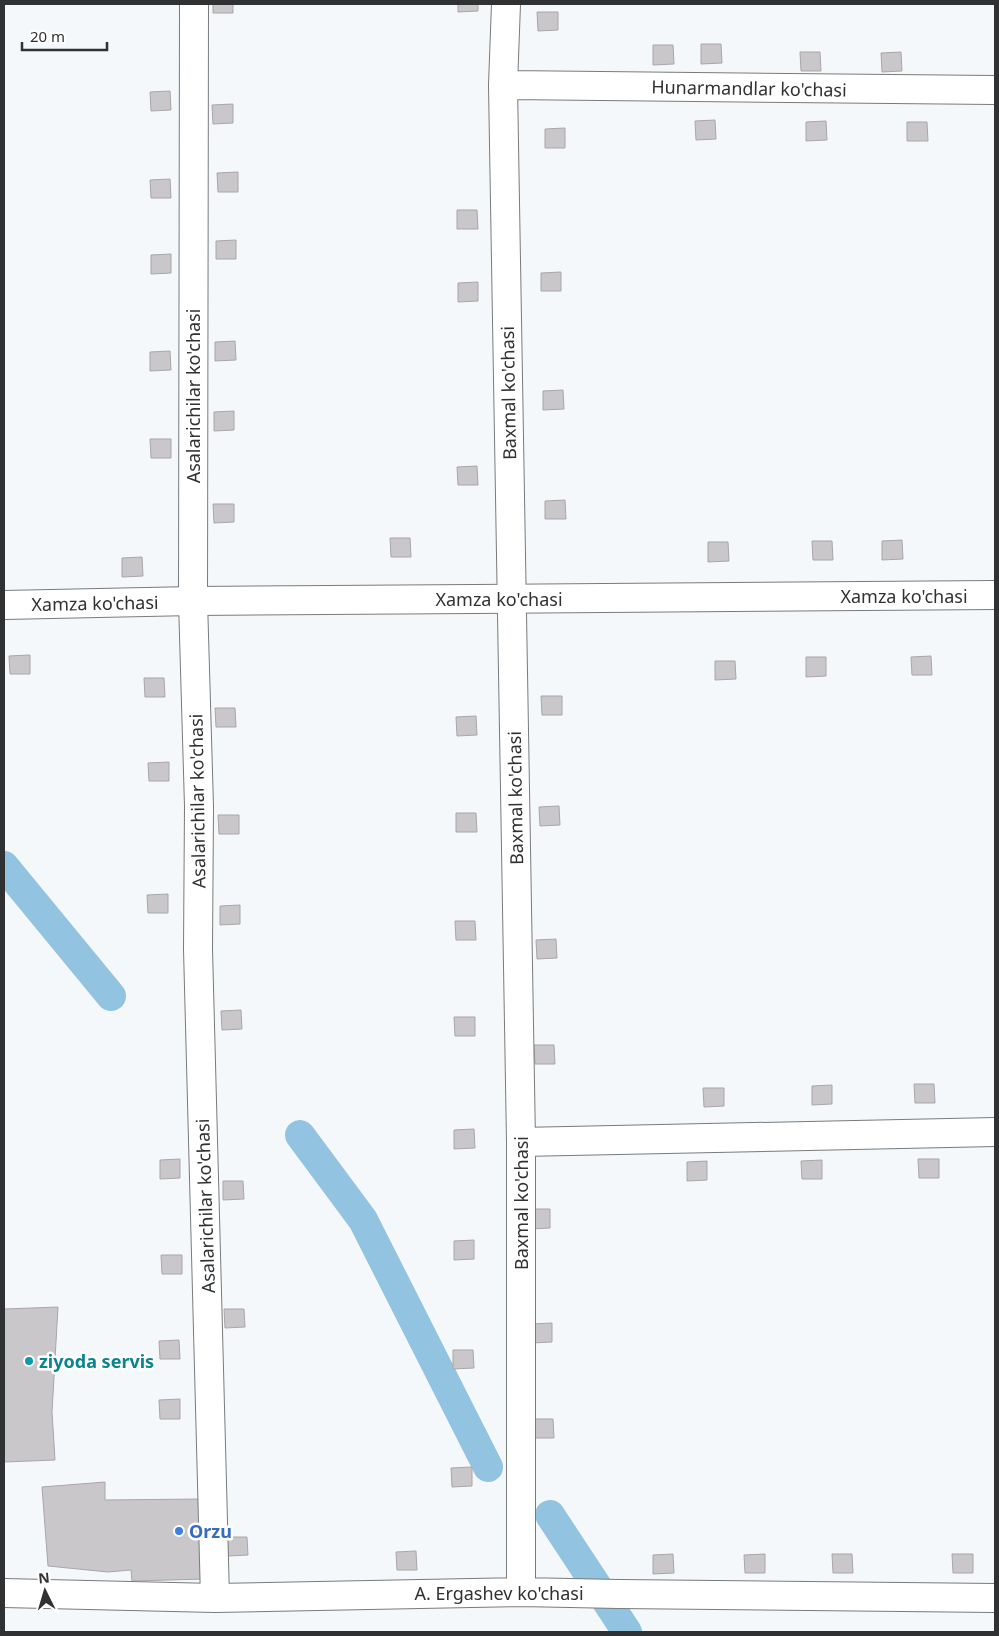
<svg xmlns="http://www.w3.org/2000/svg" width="999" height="1636" viewBox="0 0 999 1636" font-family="'Noto Sans',sans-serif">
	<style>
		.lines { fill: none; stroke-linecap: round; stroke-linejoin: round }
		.canal { stroke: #92c3e0; stroke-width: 30 }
		.building { fill: #c9c7ca; stroke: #a9a6a9 }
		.street-casing { stroke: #787b7d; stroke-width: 30 }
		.secondary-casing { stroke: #787b7d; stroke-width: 30 }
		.street { stroke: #fff; stroke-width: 28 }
		.secondary { stroke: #fff; stroke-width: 28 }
		.culture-dot { fill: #0f9aa8; stroke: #fff; stroke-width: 2 }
		.shop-dot { fill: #3f7fe0; stroke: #fff; stroke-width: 2 }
		.labels { text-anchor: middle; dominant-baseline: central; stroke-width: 5; stroke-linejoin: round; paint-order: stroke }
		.street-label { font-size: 18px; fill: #303132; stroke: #fff }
		.culture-label { font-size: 18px; font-weight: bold; fill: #0d838f; stroke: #fff; text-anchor: start }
		.shop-label { font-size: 18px; font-weight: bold; fill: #366cbe; stroke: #fff; text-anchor: start }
	</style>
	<rect width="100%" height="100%" fill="#f5f8fa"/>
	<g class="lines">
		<!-- canal -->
		<path class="canal" d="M4 866 111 996
			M300 1135 363 1220 488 1467
			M550 1515 627 1632"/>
	</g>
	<!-- building -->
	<path class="building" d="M213 4H233V13H213Z
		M458 4H478V11L458 12Z
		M537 12H558V30L538 31Z
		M701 44H721L722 63 701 64Z
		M653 45H673L674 64 653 65Z
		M800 52H820L821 71H801Z
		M901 52 902 71 882 72 881 53Z
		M170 91 171 110 151 111 150 92Z
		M233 104V123L213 124 212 105Z
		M715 120 716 139 696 140 695 121Z
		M826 121 827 140 806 141V122Z
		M907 122H927L928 141H907Z
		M565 128V148H545V129Z
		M238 172V192H218L217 173Z
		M170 179 171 198H151L150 180Z
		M457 210H477L478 229H457Z
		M236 240V259H216V241Z
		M171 254V273L151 274V255Z
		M561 272V291H541V273Z
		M478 282V301L458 302V283Z
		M235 341 236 360 215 361V342Z
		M170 351 171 370 150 371V352Z
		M563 390 564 409 543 410V391Z
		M234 411V430L214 431V412Z
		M150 439H171V458H151Z
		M477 466 478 485H458L457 467Z
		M565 500 566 519H545V501Z
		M213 504H234V522L214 523Z
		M390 538H410L411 557H391Z
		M902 540 903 559 882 560V541Z
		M812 541H832L833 560H813Z
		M708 542H728L729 561 708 562Z
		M142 557 143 576 122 577V558Z
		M30 655V674H10L9 656Z
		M931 656 932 675H912L911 657Z
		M806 657H826V676L806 677Z
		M715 661H735L736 679 715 680Z
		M144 678H164L165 697H145Z
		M541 696H562V715H542Z
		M215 708H235L236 727H216Z
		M476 716 477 735 457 736 456 717Z
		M169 762V781H149L148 763Z
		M559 806 560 825 540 826 539 807Z
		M456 813H476L477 832H456Z
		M218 815H239V834H219Z
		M168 894V913H148L147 895Z
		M240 905V924L220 925V906Z
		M455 921H475L476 940H456Z
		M556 939 557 958 537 959 536 940Z
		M241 1010 242 1029 222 1030 221 1011Z
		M454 1017H475V1036H455Z
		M534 1045H554L555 1064H535Z
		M914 1084H934L935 1103H915Z
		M832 1085V1104L812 1105V1086Z
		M703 1088H724V1106L704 1107Z
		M474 1129 475 1148 454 1149V1130Z
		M180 1159V1178L160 1179V1160Z
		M918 1159H939V1178H919Z
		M822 1160V1179H802L801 1161Z
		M707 1161V1180L687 1181V1162Z
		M223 1181H243L244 1199 223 1200Z
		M530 1209H550V1228L530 1229Z
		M474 1240V1259L454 1260V1241Z
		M161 1255H182V1274H162Z
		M58 1307 52 1412 55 1460 4 1462V1309Z
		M224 1309H244L245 1327 225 1328Z
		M552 1323V1342L532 1343 531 1324Z
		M179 1340 180 1359H160L159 1341Z
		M453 1350H473L474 1368 453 1369Z
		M180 1399V1419H160L159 1400Z
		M533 1419H553L554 1438H533Z
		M472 1467V1486L452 1487 451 1468Z
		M105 1482V1500L201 1499 206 1579 132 1581 131 1570 108 1572 48 1566 42 1487Z
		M227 1537H247L248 1555 228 1556Z
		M416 1551 417 1570H397L396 1552Z
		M673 1554 674 1573 653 1574V1555Z
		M765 1554V1573H745L744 1555Z
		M832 1554H852L853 1573H833Z
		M952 1554H973V1573H953Z"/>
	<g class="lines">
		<!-- street casing -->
		<g class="street-casing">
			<path id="street" d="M194 4 193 601 199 806 198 949 215 1598
				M506 4 503 85 521 1142V1592
				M503 85 995 90
				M521 1142 995 1132
				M4 1593 215 1598 521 1592 619 1594 995 1598"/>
		</g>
		<!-- secondary casing -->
		<g class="secondary-casing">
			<path id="secondary" d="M4 605 193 601 995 595"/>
		</g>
		<!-- street -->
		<use href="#street" class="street"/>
		<!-- secondary -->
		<use href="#secondary" class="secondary"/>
	</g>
	<!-- markers -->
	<circle class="culture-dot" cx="29" cy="1361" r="5"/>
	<circle class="shop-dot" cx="179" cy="1531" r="5"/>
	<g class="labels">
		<!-- street labels -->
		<g class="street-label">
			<text transform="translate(749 88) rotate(1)">Hunarmandlar ko'chasi</text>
			<text transform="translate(508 393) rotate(-91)">Baxmal ko'chasi</text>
			<text transform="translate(193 396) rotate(-90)">Asalarichilar ko'chasi</text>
			<text x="904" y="596">Xamza ko'chasi</text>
			<text x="499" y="599">Xamza ko'chasi</text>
			<text transform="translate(95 603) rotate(-1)">Xamza ko'chasi</text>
			<text transform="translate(515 798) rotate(-91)">Baxmal ko'chasi</text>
			<text transform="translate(197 801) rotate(-91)">Asalarichilar ko'chasi</text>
			<text transform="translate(521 1203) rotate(-90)">Baxmal ko'chasi</text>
			<text transform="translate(205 1206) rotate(-92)">Asalarichilar ko'chasi</text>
			<text x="499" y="1593">A. Ergashev ko'chasi</text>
		</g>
		<!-- culture labels -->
		<g class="culture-label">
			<text x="39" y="1361">ziyoda servis</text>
		</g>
		<!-- shop labels -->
		<g class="shop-label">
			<text x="189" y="1531">Orzu</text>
		</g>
	</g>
	<!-- border -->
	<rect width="999" height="1636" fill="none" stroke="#303132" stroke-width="10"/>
	<!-- north arrow -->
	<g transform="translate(45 1591) rotate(355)" stroke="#ffffff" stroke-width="4" paint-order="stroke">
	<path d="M0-4L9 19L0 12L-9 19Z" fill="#303132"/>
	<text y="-8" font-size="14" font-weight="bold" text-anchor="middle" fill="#303132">N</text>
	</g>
	<!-- scale -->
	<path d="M22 42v8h85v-8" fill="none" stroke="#303132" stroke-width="2.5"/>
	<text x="30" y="42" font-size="15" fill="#303132" stroke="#ffffff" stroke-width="4" paint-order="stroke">20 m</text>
</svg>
